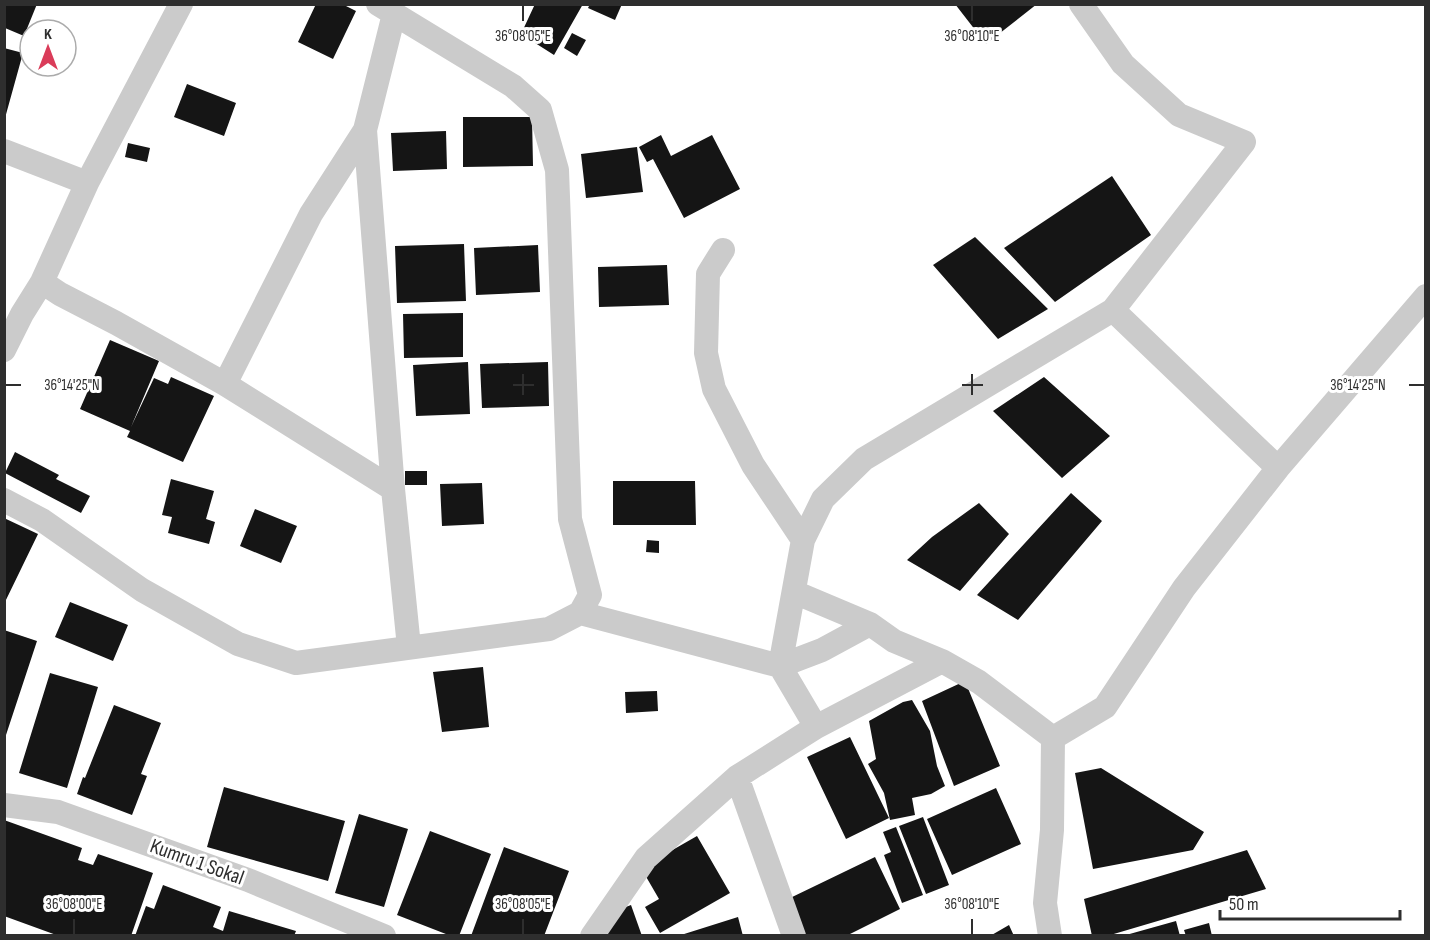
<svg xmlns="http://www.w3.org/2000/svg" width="1430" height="940" viewBox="0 0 1430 940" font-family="'Sofia Sans Condensed',sans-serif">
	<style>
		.building { fill: #151515 }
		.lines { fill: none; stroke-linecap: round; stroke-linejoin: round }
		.minor { stroke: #cbcbcb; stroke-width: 24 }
		.ticks { fill: none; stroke: #2e2e2e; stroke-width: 2 }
		.labels { text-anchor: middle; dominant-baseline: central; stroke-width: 6; stroke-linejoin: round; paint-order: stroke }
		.street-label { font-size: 21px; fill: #2e2e2e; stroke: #fff }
		.ticks-label { font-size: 15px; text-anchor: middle; fill: #2e2e2e; stroke: #fff; stroke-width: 6; stroke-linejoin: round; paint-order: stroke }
	</style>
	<rect width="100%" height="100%" fill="#fff"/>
	<!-- building -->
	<path class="building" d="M5 4H37L24 36 5 28Z
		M316 4H342L356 11 333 59 298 42Z
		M535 4H583L554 55 521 34Z
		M590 4H622L615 20 588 8Z
		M955 4H1037L986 44Z
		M572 33 586 40 577 56 564 48Z
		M4 48 23 53 5 118H4Z
		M187 84 236 103 224 136 174 117Z
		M463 117H532L533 166 463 167Z
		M446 131 447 169 393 171 391 133Z
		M661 135 671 156 712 135 740 189 684 218 653 159 647 162 639 147Z
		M128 143 150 148 147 162 125 157Z
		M637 147 643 192 586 198 581 154Z
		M1112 176 1151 235 1055 302 1004 248Z
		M975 237 1048 309 998 339 933 265Z
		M464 244 466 301 397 303 395 246Z
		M538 245 540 292 476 295 474 248Z
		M667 265 669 305 599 307 598 267Z
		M463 313V357L404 358 403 314Z
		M110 340 159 361 131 427 154 378 168 384 171 377 214 396 183 462 127 437 130 431 80 409Z
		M468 362 470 414 416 416 413 365Z
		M548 362 549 406 482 408 480 364Z
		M1044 377 1110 436 1062 478 993 411Z
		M15 452 59 475 56 479 90 496 81 513 5 473Z
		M405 471H427V485H405Z
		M171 479 214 491 206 519 215 522 209 544 168 533 172 517 162 515Z
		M613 481H695L696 525H613Z
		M482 483 484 524 442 526 440 484Z
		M1071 493 1102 521 1018 620 977 595Z
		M979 503 1009 534 960 591 907 560 932 537Z
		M255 509 297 526 281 563 240 546Z
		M4 518 38 534 4 604Z
		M647 540 659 541V553L646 552Z
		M70 602 128 625 113 661 55 637Z
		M4 630 37 641 5 738H4Z
		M483 667 489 727 442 732 433 672Z
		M50 673 98 687 67 788 19 773Z
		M965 681 1000 766 954 786 922 701Z
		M657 691 658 711 626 713 625 692Z
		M912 700 930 731 937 766 945 786 931 794 912 798 915 815 890 820 884 793 868 764 876 759 869 721 903 702Z
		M114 705 161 723 141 774 147 776 132 815 77 794 83 777 85 778Z
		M850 737 889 818 846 839 807 757Z
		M1101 768 1204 832 1193 850 1093 869 1075 773Z
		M224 787 345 821 328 881 207 847Z
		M996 788 1021 844 952 875 927 819Z
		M359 814 408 829 384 907 335 893Z
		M923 817 949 885 926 894 899 826Z
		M4 820 82 848 78 860 93 865 98 854 153 873 131 936H59L4 916Z
		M896 827 923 895 902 903 884 855 891 852 883 832Z
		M430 831 491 854 459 936H451L397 915Z
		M697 836 730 893 660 933 645 907 659 899 641 868Z
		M504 847 569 871 544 936H471Z
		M1247 850 1266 889 1107 936H1092L1084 899Z
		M875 857 900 909 846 936H805L788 899Z
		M163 885 221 907 213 927 223 931 229 911 296 931 294 936H135L146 906 154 909Z
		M631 905 642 936H595L605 915Z
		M738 917 743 936H681V935Z
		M1176 921 1180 936H1126V935Z
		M1209 923 1212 936H1186L1184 930Z
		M1009 925 1014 936H990Z"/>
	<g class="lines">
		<!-- minor -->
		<path class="minor" d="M1081 4 1123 64 1179 115 1244 142 1113 310
			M4 151 87 183
			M723 250 708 274 706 353 714 389 753 465 803 540
			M42 282 60 294 116 323 225 384 393 489 409 647
			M4 350 22 314 42 282 87 183 181 4
			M225 384 311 214 365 130
			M393 489 365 130 394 14
			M4 500 42 520 142 590 238 644 296 663 549 629 580 613 590 595 570 519 557 170 540 110 513 86 378 4
			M794 592 870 624 894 641 942 661 979 682 1053 738
			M580 613 780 666 822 650 870 624
			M816 727 780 666 803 540 823 499 864 459 1113 310 1278 468
			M737 777 794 936
			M4 805 58 812 248 880 384 936
			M592 936 646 858 737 777 816 727 942 661
			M1050 936 1045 903 1052 830 1053 738 1105 707 1184 588 1278 468 1426 296"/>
	</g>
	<!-- ticks -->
	<path class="ticks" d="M523 6V21M972 6V21M523 374V395M972 374V395M6 385H21M513 385H534M962 385H983M1409 385H1424M74 919V934M523 919V934M972 919V934"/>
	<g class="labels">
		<!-- street labels -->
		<g class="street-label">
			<text transform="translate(197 862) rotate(20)">Kumru 1 Sokal</text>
		</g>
	</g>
	<g class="ticks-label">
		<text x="523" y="41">36°08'05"E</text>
		<text x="972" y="41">36°08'10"E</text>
		<text x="72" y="390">36°14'25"N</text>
		<text x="1358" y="390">36°14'25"N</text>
		<text x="74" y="909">36°08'00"E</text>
		<text x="523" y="909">36°08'05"E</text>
		<text x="972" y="909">36°08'10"E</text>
	</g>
	<!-- border -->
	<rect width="1430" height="940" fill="none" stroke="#2e2e2e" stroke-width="12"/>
	<!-- north arrow -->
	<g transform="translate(48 48)"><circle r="28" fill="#ffffff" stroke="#ababab" stroke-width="1.5"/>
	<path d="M0-4.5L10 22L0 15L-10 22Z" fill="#da3c59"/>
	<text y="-9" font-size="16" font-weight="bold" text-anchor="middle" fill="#2e2e2e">K</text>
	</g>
	<!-- scale -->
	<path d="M1220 910v9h180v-9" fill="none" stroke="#2e2e2e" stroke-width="3"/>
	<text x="1229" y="910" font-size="18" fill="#2e2e2e" stroke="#ffffff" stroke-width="4.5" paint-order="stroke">50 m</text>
</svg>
